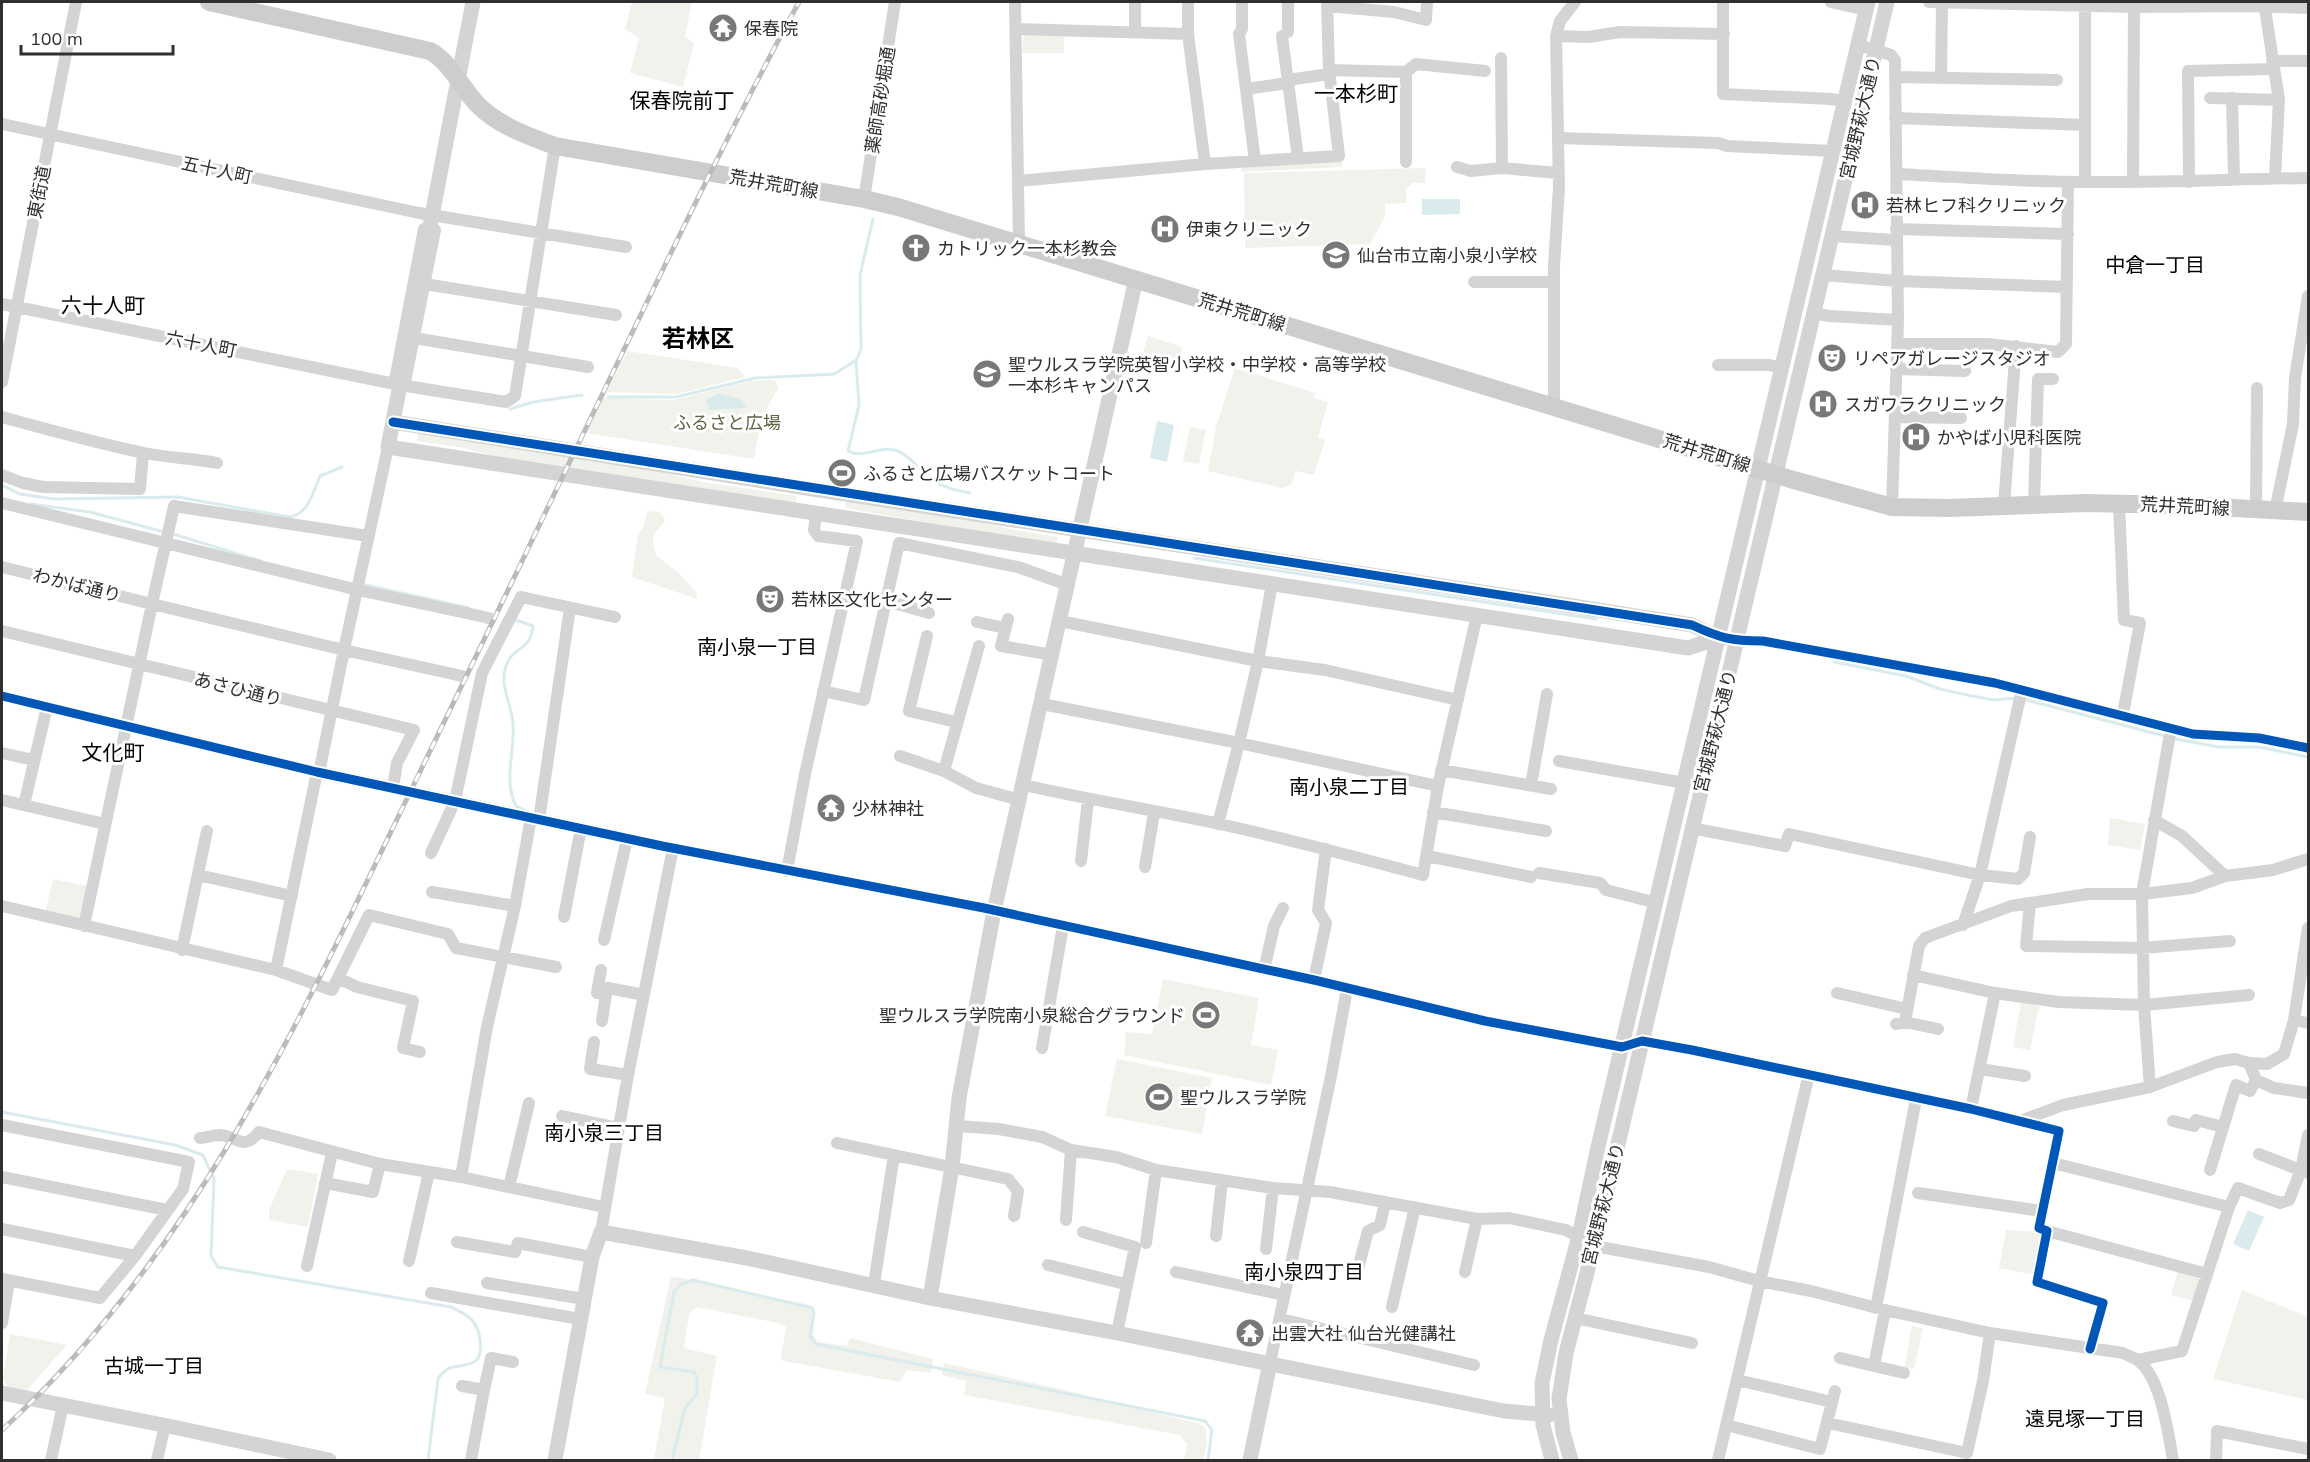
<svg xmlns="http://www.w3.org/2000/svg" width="2310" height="1462" viewBox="0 0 2310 1462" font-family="Mulish,'Noto Sans JP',sans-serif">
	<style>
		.green { fill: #f1f2eb }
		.water { fill: #daebee }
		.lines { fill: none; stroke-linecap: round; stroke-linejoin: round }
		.stream { stroke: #daebee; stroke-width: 3 }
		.minor-tunnel { stroke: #d5d5d5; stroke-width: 12; stroke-dasharray: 12 6; stroke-linecap: butt }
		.minor { stroke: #d4d4d4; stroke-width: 12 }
		.tertiary { stroke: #d4d4d4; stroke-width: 15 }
		.secondary { stroke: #cdcdcd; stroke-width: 18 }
		.rail-casing { stroke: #bbb; stroke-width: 5 }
		.rail { stroke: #fff; stroke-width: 3; stroke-dasharray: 9; stroke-linecap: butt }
		.cycleway-casing { stroke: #fff; stroke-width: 13 }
		.cycleway { stroke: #0057b8; stroke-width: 9 }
		.labels { text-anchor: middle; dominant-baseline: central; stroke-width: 6; stroke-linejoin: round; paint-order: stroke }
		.poi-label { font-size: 18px; fill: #2f2f2f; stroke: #fff; text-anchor: start }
		.street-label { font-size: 18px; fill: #2f2f2f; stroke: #fff }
		.park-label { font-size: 18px; fill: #5c6542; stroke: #fff }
		.neighbourhood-label { font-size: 20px; fill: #000; stroke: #fff }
		.quarter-label { font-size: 21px; fill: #000; stroke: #fff }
		.district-label { font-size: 24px; font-weight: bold; fill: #000; stroke: #fff }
	</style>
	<rect width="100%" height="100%" fill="#fff"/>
	<!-- green -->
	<path class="green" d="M632 2H692L685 36 694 43 683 87 630 73 639 38 625 29Z
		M1024 34H1064V53H1022Z
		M1342 161V167L1241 172V166Z
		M1426 168 1425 183H1413L1406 189V203L1385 204V216L1370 244 1245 248 1244 173Z
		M1148 336 1182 347 1177 363 1143 352Z
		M627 351 738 368 745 377 677 394 607 392Z
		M1235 368 1315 393 1314 398 1328 402 1318 438 1325 440 1314 475 1296 471 1291 485 1282 488 1208 471 1216 427Z
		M768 380 776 381 778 388 761 419 754 459 586 433 603 398 674 400 751 381Z
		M1190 427 1206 430 1199 464 1183 461Z
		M418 433 649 469 703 482 797 496 795 505 508 460 464 448 417 441Z
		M846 499 963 517 1009 529 1058 537 1056 546C986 535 916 520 845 508Z
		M647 511 660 512 665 519C658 536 648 528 656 555L681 575 697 593V599L632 577 638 534 644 526Z
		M2110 818 2145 824 2140 850 2108 845Z
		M53 879 87 886 81 916 76 920 50 914 46 909Z
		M1163 979 1259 998 1251 1045 1278 1050 1271 1085 1124 1055 1126 1032 1152 1034Z
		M2021 1003 2039 1006 2030 1050 2013 1047Z
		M1117 1059 1212 1078 1202 1134 1105 1116Z
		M287 1169 318 1174 308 1227 269 1220V1210Z
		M2006 1230 2040 1232C2041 1245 2040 1265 2030 1274L1999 1268Z
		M2178 1270 2196 1274 2200 1282 2195 1301 2171 1295Z
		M671 1277 682 1278 810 1305 815 1309 813 1333 817 1342 847 1346 850 1338 933 1359 931 1373 907 1370 900 1382 784 1361 781 1357 786 1327 778 1323 697 1307 689 1314 684 1348 717 1356 699 1460H654L665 1398 645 1394Z
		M2242 1290 2308 1317V1400L2213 1379Z
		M1912 1326 1923 1328 1914 1369 1904 1368Z
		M10 1334 67 1345 27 1390 8 1387 3 1379Z
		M944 1363 1060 1389 1200 1424 1206 1429 1207 1444 1203 1460H1184L1187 1444 1180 1435 964 1395 966 1381 942 1375Z"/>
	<!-- water -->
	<path class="water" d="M1422 199H1460V214L1422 215Z
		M719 393 742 400 746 408 709 410 706 400Z
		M1157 421 1174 425 1167 462 1150 458Z
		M2248 1210 2264 1217 2249 1251 2233 1244Z"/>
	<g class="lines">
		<!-- stream -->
		<path class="stream" d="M873 219 860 275 861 349 856 361 859 405 848 451C864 460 880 444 898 451 912 457 919 470 931 479 943 488 955 490 970 493
			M608 397H676L755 378 834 374 855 361
			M510 409 533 402 582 395
			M2 485 20 494 54 499 178 497 290 517C309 513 313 492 320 476L342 467
			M30 504 90 512 164 532
			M170 533 261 561
			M1194 558 1596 619
			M361 584 469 608
			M513 619 533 626C530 653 513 645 506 666 499 687 512 704 513 724 515 751 503 781 516 806L527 811
			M1834 662 1906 676 1940 689 1972 696 1994 700 2017 698
			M2023 699 2165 736
			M2171 738 2219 747H2259L2308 757
			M2 1112 175 1145 203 1155 214 1179 211 1256 218 1267 451 1307C459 1311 469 1315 474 1323 480 1331 485 1356 474 1362 460 1369 448 1362 438 1379L428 1460
			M672 1460 685 1408 697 1394V1378L694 1372 660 1367 674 1292 680 1285 693 1280 812 1308 814 1313 810 1336 816 1344 1205 1421 1212 1430 1208 1460"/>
		<!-- minor-tunnel -->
		<path class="minor-tunnel" d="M480 616 497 620
			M453 674 469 678"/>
		<!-- minor -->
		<path class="minor" d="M1015 2 1019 243
			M1188 2V34L1205 164
			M1242 2V29L1239 34 1255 161
			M1723 2V94L1831 99 1845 101
			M1831 2 1866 10
			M1929 2 2134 7 2255 6 2308 8
			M2264 2 2279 100 2275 178
			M1327 6 1394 12 1426 20 1427 2
			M1016 29 1188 34
			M1135 32V2
			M1288 32V2
			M1282 36 1298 158
			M1556 36 1588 37 1620 32 1724 34
			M1859 45 1891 55 1895 60 1898 320 1892 507
			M1501 58 1502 168
			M2272 61H2308
			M1329 70 1406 72 1416 64 1485 71
			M1895 77 2057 80
			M1941 78 1942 2
			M1288 80 1329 74
			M1246 89 1288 83
			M2210 98 2279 100
			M2232 98 2234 179
			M1895 118 2085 125
			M2 124 419 213 626 247
			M1558 138 1718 143 1727 146 1833 151
			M1406 162V72
			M1457 167 1471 171 1502 168 1558 173
			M1898 174C1960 177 2022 182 2085 182 2160 183 2234 179 2308 178
			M1018 181 1205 164 1339 156 1329 70 1327 2
			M2085 182V6
			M2133 182 2134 7
			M2189 182 2188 71 2274 69
			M864 199 895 2
			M430 226 435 230 405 382 400 385 395 380 424 229Z
			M1896 229 2068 234
			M1832 236 1896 240
			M1823 275 1897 281 2067 287
			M1474 282H1554
			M425 284 616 315
			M2 304 400 385 506 402 515 396 555 146
			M1814 313 1829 316 1898 320
			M414 338 588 367
			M1897 344H1988L2058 352 2066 344 2068 182
			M1718 365H1769L1782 368
			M1896 369 1965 371
			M2 382 76 2
			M1554 406V266L1559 187 1556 36 1560 21 1575 2
			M2 417C49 430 96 443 144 453 169 458 193 458 217 463
			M1895 417 1961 418
			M388 447 344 650 453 674
			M2 475 23 483 43 487 140 489 143 453
			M2 503 358 590 480 616
			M2034 504 2038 379H2053
			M2119 504 2124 620 2140 623 2123 714
			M2004 505 2016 346
			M2256 510 2257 388
			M2275 511 2293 424 2295 378 2308 296
			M2 567 152 604 84 926
			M887 601 929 613
			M1008 619 1001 646 1053 655
			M1060 621 1258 661 1325 670 1458 700
			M977 622 1005 628
			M2 631 414 730 397 763 393 788
			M927 636 909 711 956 722
			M1719 638 1737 641H1763L1995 683 2193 734 2259 738 2308 748
			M823 691 864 700 899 543 1018 567 1068 585
			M2 696 312 771 399 789
			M1042 704 1239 743 1258 661 1272 584
			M2171 728 2142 894 2144 1005 2249 995
			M2 753 34 760
			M900 756 944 771 976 788 1020 800
			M1559 761 1685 783
			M1441 770 1551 789
			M944 771 979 646
			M319 773 344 650 152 604 174 506 368 536
			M1024 785C1089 800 1155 810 1220 824 1288 839 1356 857 1423 875L1438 786 1477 615
			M1531 785 1547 694
			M414 792 662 846 984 908 1314 980 1485 1021 1622 1047 1642 1041 1692 1050 1971 1109 2059 1131 2039 1228 2047 1231 2037 1282 2103 1303 2090 1349
			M2 800 105 824
			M24 805 47 707
			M1433 812 1546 831
			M539 820 570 608
			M1218 824 1239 743 1438 786
			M1691 828 1785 846 1789 834 1980 875 2018 879 2024 873 2030 837
			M431 853 455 801 482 673 521 597 615 617
			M1427 856 1531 877
			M1081 861 1088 800
			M1145 867 1154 813
			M787 871 805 774 857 541 818 536 814 530 816 514
			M1539 873 1600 883 1606 890 1657 903
			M198 875 292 896
			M2225 876 2273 870 2308 859
			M432 892 515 906
			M2030 903 2026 946 2142 948 2230 941
			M2 906 276 970 332 990 369 915 448 934 456 948 556 967
			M564 917 581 828
			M1963 925 1980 875 2022 689
			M604 940 627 839
			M182 950 207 831
			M2302 967 2308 928
			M276 970 317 772
			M601 970 597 993 606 994 602 1021
			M1264 970 1274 926 1283 908
			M1913 975 1995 993 2058 1002 2144 1005 2150 1087
			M338 978 357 987 413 1001 403 1048 420 1052
			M1314 980 1326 923 1318 910 1326 849
			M598 986 644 995
			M1837 993 1907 1009
			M2294 1020 2308 1023
			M1905 1022 1938 1029
			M1896 1024 1905 1022 1919 946 1925 938 2011 906 2088 894H2142L2192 888 2225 876 2182 836 2154 820
			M594 1042 590 1069 628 1075
			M1042 1048 1063 926
			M2249 1063 2267 1064 2284 1054 2294 1020 2302 967 2308 968
			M1980 1069 2025 1076
			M1971 1109 1995 993
			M562 1116 619 1128
			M2020 1121 2063 1105 2150 1087 2217 1062 2235 1059 2249 1063 2256 1080 2274 1088 2308 1093
			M2173 1121 2194 1126 2196 1120 2223 1127
			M2 1125 189 1162 183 1189 135 1256 100 1298 2 1279
			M958 1126 999 1129 1042 1137 1071 1150 1116 1157 1156 1170 1273 1188 1330 1192 1477 1219 1509 1218 1566 1230 1594 1246 1709 1267 1759 1281 1811 1291 1885 1310 1990 1333 2123 1353C2127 1355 2132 1357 2136 1359 2161 1375 2168 1433 2173 1460
			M200 1138C206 1138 213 1135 219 1135 238 1136 243 1152 259 1132L380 1164 461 1177 604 1207
			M837 1143 1008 1179 1018 1191 1014 1216
			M2259 1154 2308 1173
			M2053 1163 2229 1207
			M2210 1170 2236 1085 2250 1091 2256 1080
			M2 1177 167 1210
			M461 1177 487 1027 515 906 531 818
			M325 1183 373 1192 380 1164
			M509 1187 529 1103
			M1918 1193 2042 1211
			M1066 1220 1071 1150
			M2 1229 135 1256
			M2047 1231 2207 1274
			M601 1232 628 1075 673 848
			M1083 1232 1135 1247 1117 1333
			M1216 1236 1222 1181
			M457 1242 515 1252 518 1243 592 1257
			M1146 1243 1156 1170
			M1266 1249 1273 1188
			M409 1261 429 1172
			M1048 1265 1125 1284
			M307 1266 332 1153
			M1176 1272 1284 1295
			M1465 1272 1477 1219
			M1356 1276 1368 1231 1380 1225 1385 1203
			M487 1283 584 1299
			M874 1284 894 1155
			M431 1293 580 1319
			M1392 1307 1415 1207
			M1876 1308 1916 1099
			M1575 1318 1692 1343
			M1281 1319 1474 1365
			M2 1323 9 1281
			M1840 1358 1904 1373
			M2138 1360 2182 1351 2229 1207 2238 1188 2280 1203 2289 1200 2301 1170 2308 1135
			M1270 1363 1331 1076 1347 989
			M1874 1366 1885 1310
			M1737 1380 1832 1402
			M462 1386 484 1390 471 1460
			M484 1390 491 1358 513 1362
			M1828 1423 1967 1453 1983 1381 1990 1333
			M1726 1425 1820 1449 1835 1391
			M51 1460 63 1405
			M157 1460 165 1425
			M1718 1460 1809 1074
			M2216 1460 2217 1431 2308 1449"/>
		<!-- tertiary -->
		<path class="tertiary" d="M430 226 473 2
			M400 385 388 447 1688 648 1719 638
			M393 422 800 487 1573 606 1692 625 1719 638
			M930 1298 952 1167 959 1098 994 911 1136 279
			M2 1393 173 1427 329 1460
			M555 1460 592 1257 601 1232 747 1258 930 1298 1117 1333 1504 1411 1549 1415
			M1250 1460 1270 1363
			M1552 1460 1543 1425 1542 1383 1551 1340 1579 1236 1598 1147 1868 2
			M1571 1460 1563 1433 1559 1399 1566 1353 1594 1246 1887 2"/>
		<!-- secondary -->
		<path class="secondary" d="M209 2 430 51C450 62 461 87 477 104 497 125 528 136 555 146L864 199 898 207 1790 479 1892 507 1949 508 2085 503 2182 505 2308 512"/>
		<!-- rail casing -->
		<g class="rail-casing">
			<path id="rail" d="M2 1430C197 1251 303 1013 416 780 473 663 529 547 585 430 655 286 723 142 799 2"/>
		</g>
		<!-- rail -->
		<use href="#rail" class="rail"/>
		<!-- cycleway casing -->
		<g class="cycleway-casing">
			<path id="cycleway" d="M393 422 1692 625C1720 638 1731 641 1763 641L1995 683 2193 734 2259 738 2308 748
				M2 696 317 772 662 846 984 908 1314 980 1485 1021 1622 1047 1642 1041 1692 1050 1971 1109 2059 1131 2039 1228 2047 1231 2037 1282 2103 1303 2090 1349"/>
		</g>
		<!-- cycleway -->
		<use href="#cycleway" class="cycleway"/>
	</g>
	<!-- icons -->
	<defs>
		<g id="temple-disc" transform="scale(1.5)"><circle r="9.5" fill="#787878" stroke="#fff"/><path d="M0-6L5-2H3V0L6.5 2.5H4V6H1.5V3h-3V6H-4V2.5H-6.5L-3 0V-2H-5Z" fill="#fff"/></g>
		<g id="hospital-disc" transform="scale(1.5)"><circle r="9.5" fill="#787878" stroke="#fff"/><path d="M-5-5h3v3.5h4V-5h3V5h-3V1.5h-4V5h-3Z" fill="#fff"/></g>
		<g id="church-disc" transform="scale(1.5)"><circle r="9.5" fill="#787878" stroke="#fff"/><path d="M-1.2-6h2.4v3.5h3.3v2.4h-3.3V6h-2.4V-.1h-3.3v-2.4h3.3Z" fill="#fff"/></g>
		<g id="school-disc" transform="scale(1.5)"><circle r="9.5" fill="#787878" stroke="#fff"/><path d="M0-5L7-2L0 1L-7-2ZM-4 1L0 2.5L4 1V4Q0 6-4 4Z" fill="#fff"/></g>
		<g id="theatre-disc" transform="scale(1.5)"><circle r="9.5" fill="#787878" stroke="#fff"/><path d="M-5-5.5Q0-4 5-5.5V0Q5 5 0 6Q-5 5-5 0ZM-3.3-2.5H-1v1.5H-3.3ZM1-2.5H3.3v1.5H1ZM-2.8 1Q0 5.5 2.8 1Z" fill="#fff"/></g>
		<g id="stadium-disc" transform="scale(1.5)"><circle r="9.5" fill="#787878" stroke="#fff"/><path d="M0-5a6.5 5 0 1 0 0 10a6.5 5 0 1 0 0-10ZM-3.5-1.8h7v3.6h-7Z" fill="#fff"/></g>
	</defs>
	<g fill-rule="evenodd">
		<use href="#temple-disc" x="723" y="28"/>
		<use href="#hospital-disc" x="1865" y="205"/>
		<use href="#hospital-disc" x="1165" y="229"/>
		<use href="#church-disc" x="916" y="248"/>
		<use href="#school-disc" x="1336" y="255"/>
		<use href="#theatre-disc" x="1832" y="358"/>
		<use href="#school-disc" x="987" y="374"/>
		<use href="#hospital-disc" x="1823" y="404"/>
		<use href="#hospital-disc" x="1916" y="437"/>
		<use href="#stadium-disc" x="842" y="473"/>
		<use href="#theatre-disc" x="770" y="599"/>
		<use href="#temple-disc" x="831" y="808"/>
		<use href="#stadium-disc" x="1206" y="1015"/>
		<use href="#stadium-disc" x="1159" y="1097"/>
		<use href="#temple-disc" x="1250" y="1333"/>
	</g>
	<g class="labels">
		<!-- poi labels -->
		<g class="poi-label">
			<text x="744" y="28">保春院</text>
			<text x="1886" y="205">若林ヒフ科クリニック</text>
			<text x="1186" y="229">伊東クリニック</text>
			<text x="937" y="248">カトリック一本杉教会</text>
			<text x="1357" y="255">仙台市立南小泉小学校</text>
			<text x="1853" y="358">リペアガレージスタジオ</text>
			<text x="1008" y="364">聖ウルスラ学院英智小学校・中学校・高等学校<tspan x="1008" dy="21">一本杉キャンパス</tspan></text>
			<text x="1844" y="404">スガワラクリニック</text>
			<text x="1937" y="437">かやば小児科医院</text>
			<text x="863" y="473">ふるさと広場バスケットコート</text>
			<text x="791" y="599">若林区文化センター</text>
			<text x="852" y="808">少林神社</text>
			<text x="1185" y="1015" text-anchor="end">聖ウルスラ学院南小泉総合グラウンド</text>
			<text x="1180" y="1097">聖ウルスラ学院</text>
			<text x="1271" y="1333">出雲大社 仙台光健講社</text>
		</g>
		<!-- street labels -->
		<g class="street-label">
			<text transform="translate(880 100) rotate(-81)">薬師高砂堀通</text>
			<text transform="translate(1860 118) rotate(-77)">宮城野萩大通り</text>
			<text transform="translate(217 170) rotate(12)">五十人町</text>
			<text transform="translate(774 184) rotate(10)">荒井荒町線</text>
			<text transform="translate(39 192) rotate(-79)">東街道</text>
			<text transform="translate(1242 312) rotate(17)">荒井荒町線</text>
			<text transform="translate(201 344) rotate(11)">六十人町</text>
			<text transform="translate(1707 453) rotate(17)">荒井荒町線</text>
			<text transform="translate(2185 506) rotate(3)">荒井荒町線</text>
			<text transform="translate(77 585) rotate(14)">わかば通り</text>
			<text transform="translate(238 689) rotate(14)">あさひ通り</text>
			<text transform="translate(1715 731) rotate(-76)">宮城野萩大通り</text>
			<text transform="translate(1603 1204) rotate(-76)">宮城野萩大通り</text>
		</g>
		<!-- park labels -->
		<g class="park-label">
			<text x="727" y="422">ふるさと広場</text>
		</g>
		<!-- neighbourhood labels -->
		<g class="neighbourhood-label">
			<text x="2155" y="264">中倉一丁目</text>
			<text x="757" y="646">南小泉一丁目</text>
			<text x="1349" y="786">南小泉二丁目</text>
			<text x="604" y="1132">南小泉三丁目</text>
			<text x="1304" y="1271">南小泉四丁目</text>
			<text x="154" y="1365">古城一丁目</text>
			<text x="2085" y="1418">遠見塚一丁目</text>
		</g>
		<!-- quarter labels -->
		<g class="quarter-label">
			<text x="1356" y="93">一本杉町</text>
			<text x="682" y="100">保春院前丁</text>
			<text x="103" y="305">六十人町</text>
			<text x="113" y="752">文化町</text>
		</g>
		<!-- district labels -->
		<g class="district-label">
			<text x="698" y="338">若林区</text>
		</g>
	</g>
	<!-- border -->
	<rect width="2310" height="1462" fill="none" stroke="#2f2f2f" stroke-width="6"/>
	<!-- scale -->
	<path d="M21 45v9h152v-9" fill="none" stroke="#2f2f2f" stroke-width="3"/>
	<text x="30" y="45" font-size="18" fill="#2f2f2f" stroke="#ffffff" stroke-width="4.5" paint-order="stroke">100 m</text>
</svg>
